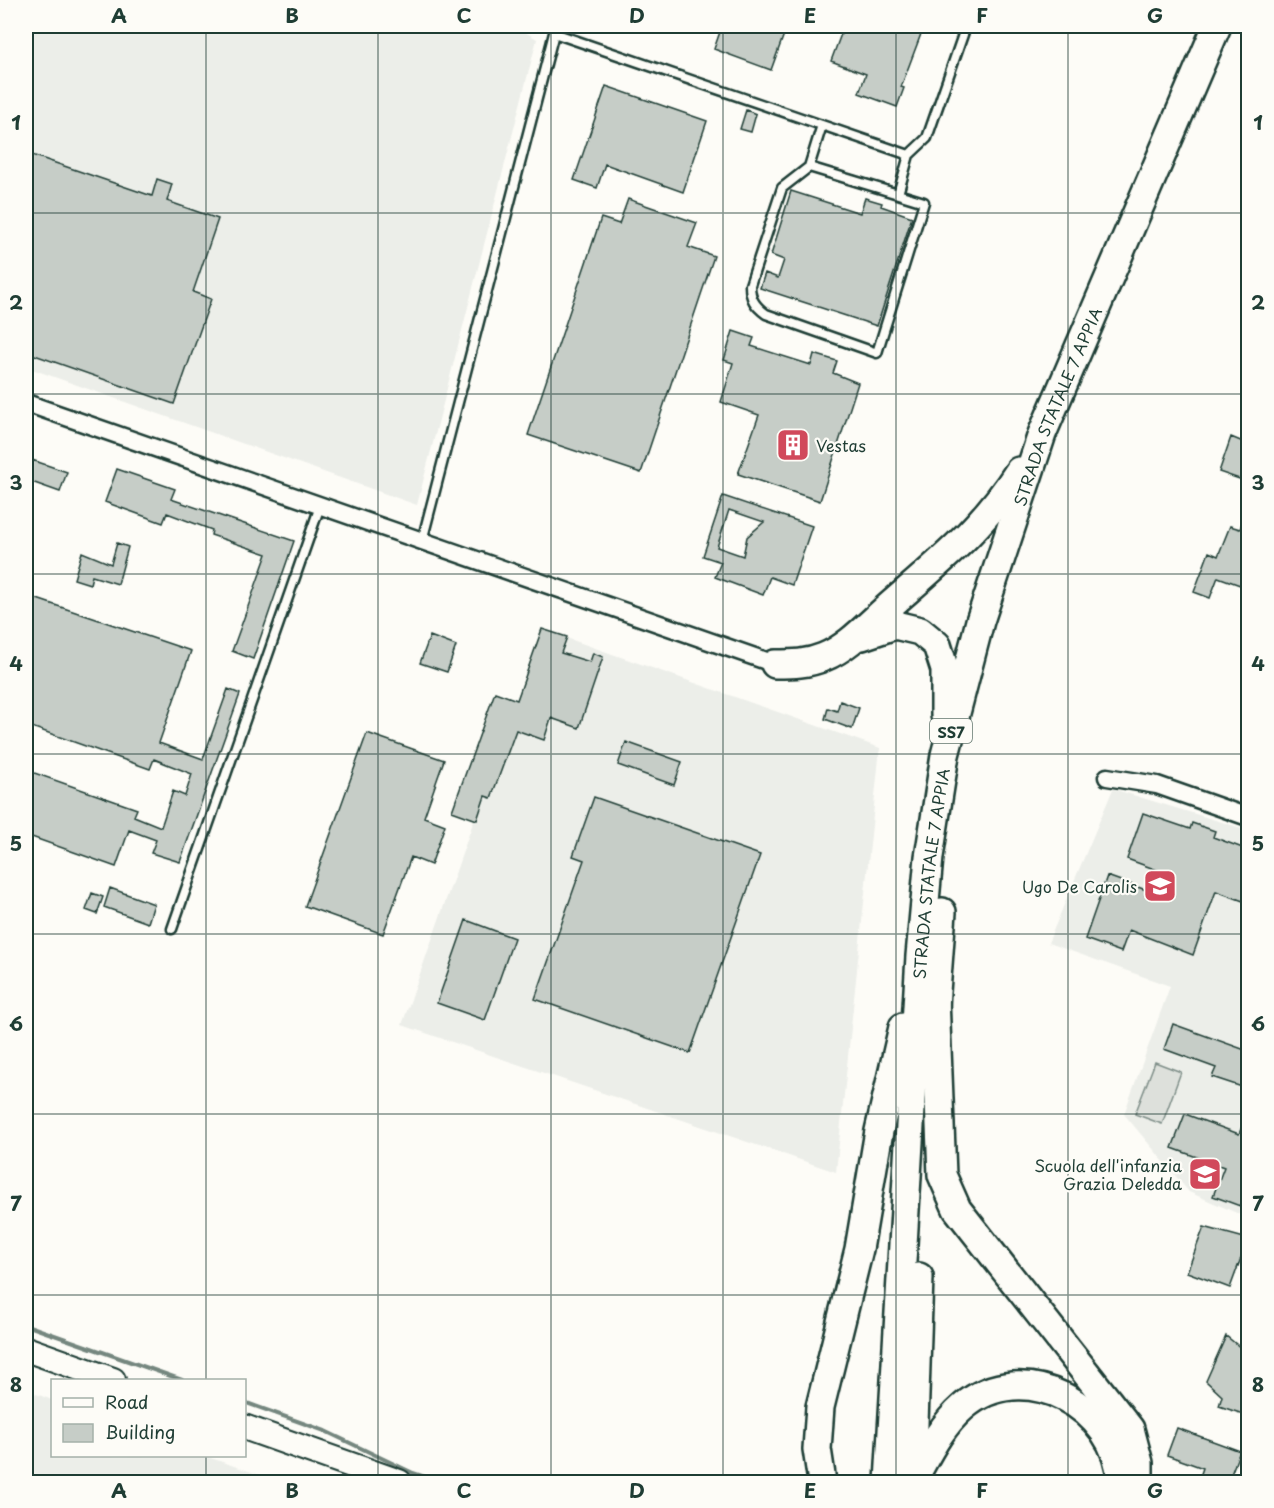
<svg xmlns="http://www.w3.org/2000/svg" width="1274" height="1508" viewBox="0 0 1274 1508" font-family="'Playpen Sans',sans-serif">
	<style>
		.built { fill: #eceee9 }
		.green { fill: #dde0db; stroke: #7e8e88; stroke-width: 1.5 }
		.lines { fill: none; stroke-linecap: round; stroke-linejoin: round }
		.stream { stroke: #75877f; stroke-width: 4 }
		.building { fill: #c6cdc7; stroke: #1f3d34; stroke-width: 1.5; fill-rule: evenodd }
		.service-casing { stroke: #1f3d34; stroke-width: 13 }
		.minor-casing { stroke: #1f3d34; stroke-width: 21 }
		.secondary-casing { stroke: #1f3d34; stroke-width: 28 }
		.trunk-casing { stroke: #1f3d34; stroke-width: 32 }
		.service { stroke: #fdfcf7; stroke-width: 8 }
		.minor { stroke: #fdfcf7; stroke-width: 16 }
		.secondary { stroke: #fdfcf7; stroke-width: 24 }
		.trunk { stroke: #fdfcf7; stroke-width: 27 }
		.grid { fill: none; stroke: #1f3d34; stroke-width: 1.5; stroke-opacity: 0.55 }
		.labels { text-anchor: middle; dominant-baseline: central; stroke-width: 4.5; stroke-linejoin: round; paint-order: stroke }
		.shield { fill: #fdfcf7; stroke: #62766e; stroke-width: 1.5 }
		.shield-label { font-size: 15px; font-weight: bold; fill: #1f3d34 }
		.street-label { font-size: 16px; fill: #1f3d34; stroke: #fdfcf7 }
		.poi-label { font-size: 16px; fill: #1f3d34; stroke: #fdfcf7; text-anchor: end }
		.neatline { fill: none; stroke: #1f3d34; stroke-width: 2 }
		.grid-label { font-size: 20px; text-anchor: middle; font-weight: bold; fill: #1f3d34 }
	</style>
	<rect width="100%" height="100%" fill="#fdfcf7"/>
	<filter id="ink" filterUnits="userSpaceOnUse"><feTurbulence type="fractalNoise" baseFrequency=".0167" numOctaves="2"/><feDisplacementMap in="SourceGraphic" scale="12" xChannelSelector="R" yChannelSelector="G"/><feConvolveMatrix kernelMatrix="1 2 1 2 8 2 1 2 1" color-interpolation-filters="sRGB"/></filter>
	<g filter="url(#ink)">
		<!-- built -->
		<path class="built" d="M26 26H527L525 32 537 39 417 505 26 367Z
			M541 629 880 748 836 1172 402 1025Z
			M1113 789 1248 830V1218L1189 1192 1124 1114 1170 986 1048 943Z
			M26 1390 52 1400V1456H205L280 1482H26Z"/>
		<!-- green -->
		<path class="green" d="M1155 1062 1181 1072 1162 1124 1135 1114Z"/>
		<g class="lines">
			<!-- stream -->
			<path class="stream" d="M26 1325 182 1380
				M244 1402 325 1431 413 1473 440 1482"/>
		</g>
		<!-- building -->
		<path class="building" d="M722 26H787L771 70 714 49Z
			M844 26H924L901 87 904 88 897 107 859 93 866 74 831 61Z
			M606 86 707 121 683 192 605 164 597 188 574 180Z
			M746 110 756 114 751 132 740 129Z
			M26 153 152 196 157 179 172 184 167 201 218 219 193 292 211 299 174 404 26 352Z
			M791 191 860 213 865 198 882 203 881 206 912 217 877 326 760 288 765 273 778 278 784 260 771 255Z
			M628 199 697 223 688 247 714 256 641 473 528 435 601 218 619 224Z
			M733 331 754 338 751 346 811 365 814 354 837 361 833 373 858 383 820 501 738 474 759 415 721 402 733 363 724 360Z
			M1231 437 1248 444V482L1219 472Z
			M32 460 67 472 60 492 26 480Z
			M117 469 175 489 171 499 294 541 253 659 232 651 267 554 211 535 212 530 167 513 163 523 105 502Z
			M723 496 812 526 792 585 770 577 763 595 715 577 721 562 703 556ZM729 510 764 522 747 537 743 556 717 547Z
			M1247 508 1248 560 1240 585 1218 577 1210 598 1194 592 1209 552 1218 556 1230 526 1240 529Z
			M117 543 128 547 118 584 92 576 90 584 74 579 82 552 111 564Z
			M28 596 191 651 159 743 203 759 228 689 240 694 180 862 151 853 156 840 129 830 116 867 26 835V770L137 809 134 816 161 827 173 791 185 796 192 774 154 759 150 769 26 725Z
			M542 629 567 637 561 653 590 662 593 653 603 657 579 728 551 718 544 740 516 730 491 798 485 796 477 820 452 811 495 692 517 700Z
			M430 636 456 646 447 672 420 663Z
			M840 701 859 708 852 729 825 719 828 708 837 711Z
			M367 733 444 760 424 817 445 825 431 865 411 857 383 934 305 906Z
			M626 742 682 762 674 785 618 765Z
			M594 797 760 855 690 1053 535 999 584 860 573 856Z
			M1143 813 1190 829 1192 823 1215 831 1213 837 1248 850V886L1243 901 1216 891 1193 955 1129 930 1121 952 1085 939 1107 876 1160 895 1168 874 1127 859Z
			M110 888 154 904 148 923 104 907Z
			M92 893 103 897 97 914 86 910Z
			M466 920 514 938 485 1020 437 1003Z
			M1173 1024 1248 1051V1089L1212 1077 1216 1068 1164 1049Z
			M1248 1111V1209L1213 1196 1224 1167 1172 1148 1185 1114 1239 1134Z
			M1204 1227 1248 1239 1230 1288 1187 1272Z
			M1247 1330 1248 1398 1243 1414 1219 1406 1222 1396 1206 1381 1226 1336 1241 1348Z
			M1177 1428 1240 1451 1228 1482H1198L1203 1468 1167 1455Z"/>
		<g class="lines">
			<!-- service casing -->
			<g class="service-casing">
				<path id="service" d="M822 125 809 167 782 188 750 285C750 299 755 306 766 314L877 353 924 202 898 194 909 155
					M809 167 898 194
					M422 541 554 33 909 155 927 138 966 26
					M172 929 320 506"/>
			</g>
			<!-- minor casing -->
			<g class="minor-casing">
				<path id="minor" d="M26 403 775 664
					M1107 777 1157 785 1248 817"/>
			</g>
			<!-- secondary casing -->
			<g class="secondary-casing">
				<path id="secondary" d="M26 1349 113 1380
					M244 1427 399 1482"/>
			</g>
			<!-- trunk casing -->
			<g class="trunk-casing">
				<g id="trunk">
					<path d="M862 636 895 625 920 631 937 645 945 670V715"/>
					<path d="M775 664C793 664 807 664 824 657 847 648 868 625 886 609 937 564 982 529 1019 471"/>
					<path d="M935 998 942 1175 957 1209 1130 1429 1139 1463V1482"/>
					<path d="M935 1005 942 912"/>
					<path d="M914 1478C928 1453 941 1426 963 1407 1023 1354 1119 1408 1121 1482"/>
					<path d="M822 1482 817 1449 820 1407 859 1249 879 1131 903 1027"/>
					<path id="s1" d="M889 1482 920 956 929 857 945 755 980 621 1042 434 1217 26"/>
					<path d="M912 1482 919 1277"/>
				</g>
			</g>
			<!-- service -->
			<use href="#service" class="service"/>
			<!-- minor -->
			<use href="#minor" class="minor"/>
			<!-- secondary -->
			<use href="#secondary" class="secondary"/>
			<!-- trunk -->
			<use href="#trunk" class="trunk"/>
		</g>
	</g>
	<!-- grid -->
	<path class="grid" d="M206 26V1380M378 26V1482M551 26V1482M723 26V1482M896 26V1482M1068 26V1482M26 213H1248M26 394H1248M26 574H1248M26 754H1248M26 934H1248M26 1114H1248M26 1295H1248M206 1456V1482"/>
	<!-- icons -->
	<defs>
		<g id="building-square" transform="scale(1.725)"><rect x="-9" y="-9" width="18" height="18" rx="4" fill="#d1495b" stroke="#fdfcf7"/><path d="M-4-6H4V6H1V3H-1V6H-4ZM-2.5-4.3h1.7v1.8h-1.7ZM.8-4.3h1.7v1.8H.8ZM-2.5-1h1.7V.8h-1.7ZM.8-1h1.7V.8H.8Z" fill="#fff"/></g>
		<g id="school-square" transform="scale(1.725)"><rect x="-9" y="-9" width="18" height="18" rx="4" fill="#d1495b" stroke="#fdfcf7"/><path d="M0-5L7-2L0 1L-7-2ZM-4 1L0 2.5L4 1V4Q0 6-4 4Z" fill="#fff"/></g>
	</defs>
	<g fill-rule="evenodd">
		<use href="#building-square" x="793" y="445"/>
		<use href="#school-square" x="1160" y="886"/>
		<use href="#school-square" x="1205" y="1174"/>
	</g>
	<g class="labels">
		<!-- shield labels -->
		<rect class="shield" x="930" y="719" width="42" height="24" rx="4.5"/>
		<g class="shield-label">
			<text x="951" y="731">SS7</text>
		</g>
		<!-- street labels -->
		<g class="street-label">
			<text stroke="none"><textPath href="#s1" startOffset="1096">STRADA STATALE 7 APPIA</textPath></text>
			<text stroke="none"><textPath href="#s1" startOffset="610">STRADA STATALE 7 APPIA</textPath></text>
		</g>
		<!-- poi labels -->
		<g class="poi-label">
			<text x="816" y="445" text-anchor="start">Vestas</text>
			<text x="1137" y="886">Ugo De Carolis</text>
			<text x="1182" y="1165">Scuola dell'infanzia<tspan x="1182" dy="18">Grazia Deledda</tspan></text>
		</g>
	</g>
	<!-- margin -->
	<rect width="1274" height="1508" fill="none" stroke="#fdfcf7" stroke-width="66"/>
	<!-- legend -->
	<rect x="51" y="1379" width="195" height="78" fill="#fdfcf7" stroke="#a4b0a9" stroke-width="1.5"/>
	<rect x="63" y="1398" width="30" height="9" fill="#fdfcf7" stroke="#a4b0a9" stroke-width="1.5"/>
	<text x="105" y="1409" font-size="18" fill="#1f3d34">Road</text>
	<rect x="63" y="1424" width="30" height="18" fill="#c6cdc7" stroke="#a4b0a9" stroke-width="1.5"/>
	<text x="105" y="1439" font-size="18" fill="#1f3d34">Building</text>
	<rect x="33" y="33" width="1208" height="1442" class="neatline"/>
	<g class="grid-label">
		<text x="119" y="23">A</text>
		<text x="292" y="23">B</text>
		<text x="464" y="23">C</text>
		<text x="637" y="23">D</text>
		<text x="810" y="23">E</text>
		<text x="982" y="23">F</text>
		<text x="1155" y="23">G</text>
		<text x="16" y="130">1</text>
		<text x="1258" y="130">1</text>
		<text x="16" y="310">2</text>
		<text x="1258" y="310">2</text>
		<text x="16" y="490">3</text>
		<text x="1258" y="490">3</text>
		<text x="16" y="671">4</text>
		<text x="1258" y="671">4</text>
		<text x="16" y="851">5</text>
		<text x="1258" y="851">5</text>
		<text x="16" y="1031">6</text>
		<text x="1258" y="1031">6</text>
		<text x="16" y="1211">7</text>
		<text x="1258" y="1211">7</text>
		<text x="16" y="1392">8</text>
		<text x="1258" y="1392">8</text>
		<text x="119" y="1498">A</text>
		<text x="292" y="1498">B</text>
		<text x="464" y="1498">C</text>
		<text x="637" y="1498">D</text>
		<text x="810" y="1498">E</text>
		<text x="982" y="1498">F</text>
		<text x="1155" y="1498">G</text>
	</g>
</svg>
